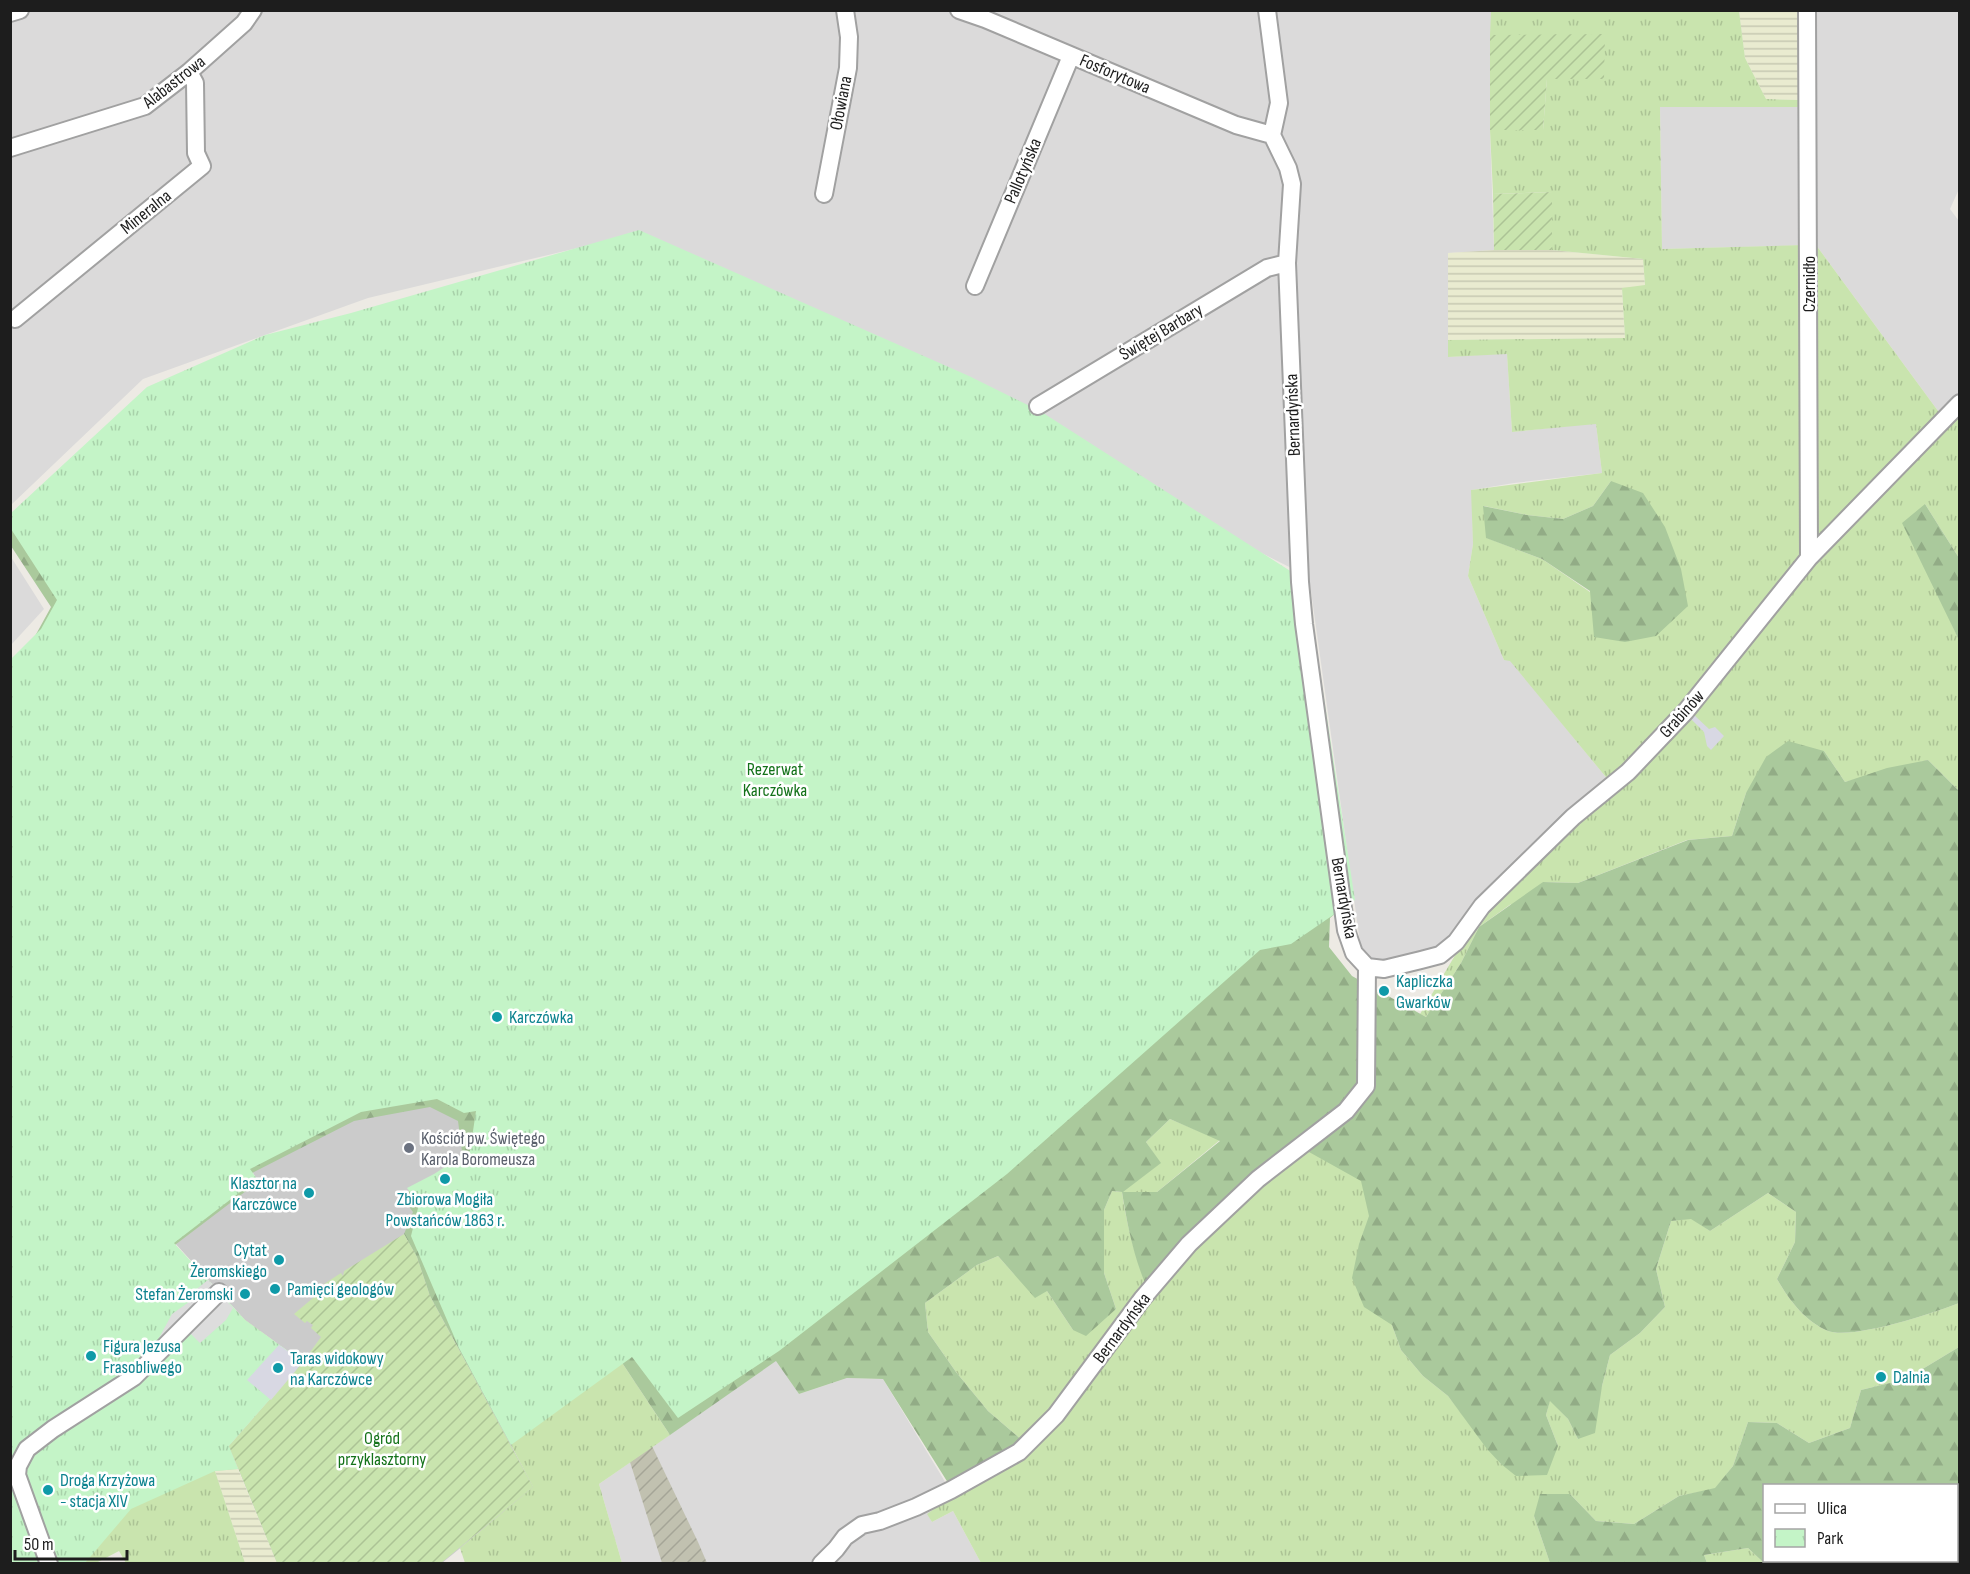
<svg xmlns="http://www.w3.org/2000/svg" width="1970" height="1574" viewBox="0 0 1970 1574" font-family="'Sofia Sans Condensed',sans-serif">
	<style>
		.residential { fill: #dbdada }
		.religious { fill: #cbcbcb }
		.construction { fill: url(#construction-furrows) }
		.farmland { fill: url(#farmland-rules) }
		.grass { fill: url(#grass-tufts); fill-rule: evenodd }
		.forest { fill: url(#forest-firs); fill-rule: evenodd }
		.park { fill: url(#park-tufts) }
		.garden { fill: url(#garden-furrows) }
		.parking { fill: #ddd }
		.plaza { fill: #d8d8e3 }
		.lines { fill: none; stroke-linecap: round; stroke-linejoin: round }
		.minor-casing { stroke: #a1a1a1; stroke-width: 20 }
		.minor { stroke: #fff; stroke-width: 16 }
		.culture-dot { fill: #0f9aa8; stroke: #fff; stroke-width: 2 }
		.worship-dot { fill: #6b7280; stroke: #fff; stroke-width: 2 }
		.labels { text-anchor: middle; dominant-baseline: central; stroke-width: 5; stroke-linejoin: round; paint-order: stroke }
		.street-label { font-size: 18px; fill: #1d1d1d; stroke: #fff }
		.park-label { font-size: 18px; fill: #14721a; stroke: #fff }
		.culture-label { font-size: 18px; fill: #0d838f; stroke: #fff; text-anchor: start }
		.worship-label { font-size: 18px; fill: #5b616d; stroke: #fff; text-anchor: start }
	</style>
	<defs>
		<pattern id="construction-furrows" width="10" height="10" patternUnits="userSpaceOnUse" patternTransform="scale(1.5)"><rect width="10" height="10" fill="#c1c1b0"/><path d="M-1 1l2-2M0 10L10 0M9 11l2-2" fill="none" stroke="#a5a597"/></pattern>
		<pattern id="farmland-rules" width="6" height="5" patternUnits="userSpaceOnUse" patternTransform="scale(1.5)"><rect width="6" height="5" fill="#e9ebd0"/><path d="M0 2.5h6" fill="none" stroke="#c7c9b2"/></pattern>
		<pattern id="grass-tufts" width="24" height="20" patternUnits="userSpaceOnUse" patternTransform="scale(1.5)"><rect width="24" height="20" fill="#c9e4ae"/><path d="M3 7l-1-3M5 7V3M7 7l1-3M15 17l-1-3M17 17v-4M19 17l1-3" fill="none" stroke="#acc395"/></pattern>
		<pattern id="forest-firs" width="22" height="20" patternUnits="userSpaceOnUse" patternTransform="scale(1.5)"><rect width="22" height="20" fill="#aac99c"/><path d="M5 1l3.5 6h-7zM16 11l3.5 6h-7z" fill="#92ac86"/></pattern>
		<pattern id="park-tufts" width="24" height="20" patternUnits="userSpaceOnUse" patternTransform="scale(1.5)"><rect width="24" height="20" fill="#c4f4c7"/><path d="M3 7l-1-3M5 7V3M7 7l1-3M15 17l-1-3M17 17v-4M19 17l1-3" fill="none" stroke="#a8d1aa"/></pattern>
		<pattern id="garden-furrows" width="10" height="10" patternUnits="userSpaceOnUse" patternTransform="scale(1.5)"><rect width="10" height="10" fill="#c9e4ae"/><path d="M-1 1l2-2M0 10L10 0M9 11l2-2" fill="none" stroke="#acc395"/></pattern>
	</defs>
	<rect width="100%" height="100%" fill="#edeae4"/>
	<!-- residential -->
	<path class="residential" d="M1956 10 1959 11V189L1950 209 1959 221 1960 396 1941 415 1816 245 1662 249 1660 107H1803L1813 11Z
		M11 11H1491L1490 130 1494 250 1448 253V357L1507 353 1512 432 1596 423 1602 473 1514 483 1472 490 1473 544 1468 576 1504 660H1510L1610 782 1434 951 1398 963 1372 962 1361 949 1309 577 632 235 368 298 143 379 11 505Z
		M11 557 44 609 11 645H10Z
		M777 1360 799 1394 847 1378 883 1379 953 1495 928 1514 932 1522 953 1511 981 1563H622L599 1484Z"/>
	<!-- religious -->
	<path class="religious" d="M437 1100 463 1113 471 1152 415 1199 431 1296 534 1488 442 1563H277L229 1446 303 1362 245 1320 174 1242 257 1180 251 1169 371 1105Z"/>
	<!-- construction -->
	<path class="construction" d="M652 1446 698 1542 707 1563H662L630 1462Z"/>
	<!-- farmland -->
	<path class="farmland" d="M1739 11H1800L1798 100 1766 99 1745 58Z
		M1494 250H1552L1643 259 1645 286 1622 289 1625 338 1448 340V253Z
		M238 1469 277 1563H245L215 1471Z"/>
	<!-- grass -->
	<path class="grass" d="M1491 11H1739L1745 58 1766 99 1798 100 1800 11 1803 107H1660L1662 249 1804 245V555L1686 705 1610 782 1510 661 1504 660 1468 576 1473 544 1471 490 1602 473 1596 424 1512 432 1507 354 1448 357V340L1625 338 1622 288 1645 285 1643 259 1552 250V192L1493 194 1490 130H1543L1547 78 1605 35H1490ZM1611 481 1590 592 1542 559 1487 538 1484 506 1527 515 1563 519 1593 506Z
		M1812 245H1816L1941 415 1816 540Z
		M1959 411V558L1925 504 1934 585 1959 640V791L1928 760 1845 782 1824 751 1746 793 1732 836 1687 840 1578 883 1543 882 1392 1325 1401 1350 1423 1376 1448 1396 1501 1464 1558 1446 1546 1415 1550 1400 1568 1419 1578 1439 1602 1386 1610 1355 1640 1333 1665 1307 1656 1269 1671 1221 1691 1218 1710 1231 1768 1193 1796 1212 1795 1242 1777 1279C1789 1300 1805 1321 1828 1331 1852 1340 1934 1313 1959 1303V1347L1906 1379 1861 1390 1850 1428 1809 1443 1777 1423 1748 1422 1733 1466 1715 1489 1679 1496 1634 1524 1596 1521 1570 1494 1534 1516 1550 1563H981L953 1511 932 1522 927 1514 953 1495 995 1472 1126 1334 1190 1255 1235 1208 1306 1146 1417 1100 1359 1244 1511 904 1479 927 1461 963 1426 1017 1420 1014 1463 942 1483 912 1575 824 1797 583Z
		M1170 1119 1220 1140 1157 1192H1122C1127 1226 1135 1259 1149 1289L1024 1442 988 1411 956 1372 928 1332 925 1303 977 1265 998 1256 1014 1274 1047 1291 1073 1330 1116 1309 1104 1273V1210L1112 1191 1122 1192 1160 1163 1146 1142Z
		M233 1308 245 1320 279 1345 229 1446 238 1469 215 1471 245 1563H126L119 1551 96 1563H64Z
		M599 1328 670 1435 599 1484 622 1563H465L460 1548 533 1487 511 1445 520 1426Z
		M1748 1548 1764 1563H1707L1704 1555Z"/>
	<!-- forest -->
	<path class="forest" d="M1611 481 1643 493 1665 527 1681 569 1688 606 1656 636 1625 642 1594 637 1590 591 1542 559 1486 538 1483 506 1527 515 1563 519 1593 506Z
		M1925 504 1959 558V640L1902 523Z
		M11 515 1336 913 1330 918 1329 947 1352 976 1426 1017 1461 963 1479 927 1543 882 1578 883 1688 840 1732 836 1746 793 1766 757 1788 741 1824 751 1845 782 1887 768 1928 760 1959 791V1303C1934 1313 1852 1340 1828 1331 1805 1321 1789 1300 1777 1279L1795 1242 1796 1212 1768 1193 1710 1231 1691 1219 1671 1221 1656 1269 1665 1307 1640 1333 1610 1355 1602 1386 1595 1433 1578 1439 1568 1419 1550 1401 1546 1415 1558 1446 1547 1475 1516 1476 1501 1464 1487 1449 1448 1396 1423 1376 1401 1350 1392 1325 1364 1307 1352 1278 1359 1244 1369 1216 1361 1181 1309 1152 1306 1146 1145 1283C1133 1254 1127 1223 1122 1192L1112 1191 1104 1210V1273L1116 1309 1086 1336 1073 1330 1047 1291 1035 1298 998 1256 977 1265 925 1303 928 1332 956 1372 988 1411 1024 1442 950 1486 883 1379 847 1378 799 1394 776 1361 670 1435 599 1328 520 1427 511 1445 430 1296 417 1257 404 1234 413 1212 401 1196 463 1159 458 1121 430 1107 354 1121 244 1177 250 1188 167 1251 11 1563 10 663 34 638 51 607 11 546ZM1170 1119 1220 1141 1157 1192H1123L1161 1163 1146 1142Z
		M1959 1347V1563H1764L1748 1548 1704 1555 1707 1563H1550L1534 1516 1540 1494H1570L1596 1521 1634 1524 1679 1496 1715 1488 1733 1466 1748 1422 1777 1423 1809 1443 1850 1428 1861 1390 1906 1379ZM1764 1486H1956V1560H1764Z"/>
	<!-- park -->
	<path class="park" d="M639 230 969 376 1040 411 1306 581 1355 900 1291 944 1260 950 1007 1174 779 1351 678 1418 632 1357 511 1445 459 1348 411 1236 419 1204 407 1188 434 1174 470 1151 476 1111 464 1113 437 1099 361 1112 250 1169 257 1179 174 1243 245 1320 303 1362 229 1446 238 1469 215 1471 131 1509 85 1563H11L10 660 41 629 57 600 11 529V513L147 387 265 335 351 313Z"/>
	<!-- garden -->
	<path class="garden" d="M1605 34 1604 79H1547L1543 130H1490V35Z
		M1552 192V250H1494L1493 194Z
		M404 1234 417 1257 430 1296 533 1487 441 1563H277L229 1446 303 1362 321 1337 311 1328 313 1325 307 1321 305 1323 294 1314 326 1287 324 1284 341 1273 343 1276 344 1271Z"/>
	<!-- parking -->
	<path class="parking" d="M208 1280 233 1308 226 1320 200 1343 187 1330 170 1348 159 1338 172 1314 189 1302V1295Z"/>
	<!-- plaza -->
	<path class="plaza" d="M1694 715 1709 729 1715 727 1724 736 1711 750 1707 746 1704 732 1691 719Z
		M279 1345 303 1362 271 1400 247 1380Z"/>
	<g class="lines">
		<!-- minor casing -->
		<g class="minor-casing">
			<path id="minor" d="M959 10 985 19 1236 125 1272 135
				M1807 10 1809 558
				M10 13 20 10
				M10 148 145 106 189 72 244 23 253 10
				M824 194 848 68 849 37 845 10
				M975 286 1071 56
				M15 319 202 166 196 153 195 83 189 72
				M1038 406 1267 268 1287 263
				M1367 967 1384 969 1421 960 1440 955 1456 942 1482 906 1573 817 1628 772 1686 711 1809 558 1960 403
				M49 1564 17 1475 18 1466 27 1449 53 1429 134 1377 219 1292
				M821 1564 836 1549 845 1537 862 1525 880 1521 916 1507 951 1490 1019 1452 1056 1415 1142 1299 1189 1244 1258 1179 1346 1111 1366 1086 1367 967 1354 953 1346 930 1304 624 1300 582 1287 263 1292 184 1288 168 1272 135 1279 103 1267 10"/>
		</g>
		<!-- minor -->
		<use href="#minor" class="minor"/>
	</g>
	<!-- markers -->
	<g class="culture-dot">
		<circle cx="1384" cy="991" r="6"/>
		<circle cx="497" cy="1017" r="6"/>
		<circle cx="445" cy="1179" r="6"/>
		<circle cx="309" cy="1193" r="6"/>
		<circle cx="279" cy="1260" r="6"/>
		<circle cx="275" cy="1289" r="6"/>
		<circle cx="245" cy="1294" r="6"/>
		<circle cx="91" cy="1356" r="6"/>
		<circle cx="278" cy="1368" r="6"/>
		<circle cx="1881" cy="1377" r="6"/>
		<circle cx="48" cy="1490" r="6"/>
	</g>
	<circle class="worship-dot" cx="409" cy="1148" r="6"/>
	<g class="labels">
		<!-- street labels -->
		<g class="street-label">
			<text transform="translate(1115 74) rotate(23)">Fosforytowa</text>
			<text transform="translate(174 82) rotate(-38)">Alabastrowa</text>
			<text transform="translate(841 103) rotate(-79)">Ołowiana</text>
			<text transform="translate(1023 171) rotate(-67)">Pallotyńska</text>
			<text transform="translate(146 212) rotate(-39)">Mineralna</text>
			<text transform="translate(1809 284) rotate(-90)">Czernidło</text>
			<text transform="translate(1161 332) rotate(-31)">Świętej Barbary</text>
			<text transform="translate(1293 415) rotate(-92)">Bernardyńska</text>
			<text transform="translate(1682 714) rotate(-48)">Grabinów</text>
			<text transform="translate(1344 898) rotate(80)">Bernardyńska</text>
			<text transform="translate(1122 1328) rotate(-53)">Bernardyńska</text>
		</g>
		<!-- park labels -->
		<g class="park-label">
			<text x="775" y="769">Rezerwat<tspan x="775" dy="21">Karczówka</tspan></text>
			<text x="382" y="1438">Ogród<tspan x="382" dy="21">przyklasztorny</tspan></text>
		</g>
		<!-- culture labels -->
		<g class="culture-label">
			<text x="1396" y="981">Kapliczka<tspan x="1396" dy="21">Gwarków</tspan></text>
			<text x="509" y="1017">Karczówka</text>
			<text x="297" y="1183" text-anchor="end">Klasztor na<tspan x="297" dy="21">Karczówce</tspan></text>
			<text x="445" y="1199" text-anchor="middle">Zbiorowa Mogiła<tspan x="445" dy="21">Powstańców 1863 r.</tspan></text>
			<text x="267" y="1250" text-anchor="end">Cytat<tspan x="267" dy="21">Żeromskiego</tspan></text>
			<text x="287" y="1289">Pamięci geologów</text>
			<text x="233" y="1294" text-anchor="end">Stefan Żeromski</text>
			<text x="103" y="1346">Figura Jezusa<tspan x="103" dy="21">Frasobliwego</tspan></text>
			<text x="290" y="1358">Taras widokowy<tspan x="290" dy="21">na Karczówce</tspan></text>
			<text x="1893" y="1377">Dalnia</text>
			<text x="60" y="1480">Droga Krzyżowa<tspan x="60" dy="21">- stacja XIV</tspan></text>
		</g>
		<!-- worship labels -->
		<g class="worship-label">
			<text x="421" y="1138">Kościół pw. Świętego<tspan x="421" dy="21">Karola Boromeusza</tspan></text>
		</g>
	</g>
	<!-- border -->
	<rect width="1970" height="1574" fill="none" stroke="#1d1d1d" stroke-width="24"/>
	<!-- legend -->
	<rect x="1763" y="1484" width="195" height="78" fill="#ffffff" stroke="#a5a5a5" stroke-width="1.5"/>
	<rect x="1775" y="1504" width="30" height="9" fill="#ffffff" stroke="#a5a5a5" stroke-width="1.5"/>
	<text x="1817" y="1514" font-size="18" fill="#1d1d1d">Ulica</text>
	<rect x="1775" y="1529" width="30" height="18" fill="url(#park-tufts)" stroke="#a5a5a5" stroke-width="1.5"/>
	<text x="1817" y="1544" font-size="18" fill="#1d1d1d">Park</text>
	<!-- scale -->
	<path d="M15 1550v9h112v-9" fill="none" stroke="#1d1d1d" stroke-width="3"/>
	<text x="24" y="1550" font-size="18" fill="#1d1d1d" stroke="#ffffff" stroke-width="4.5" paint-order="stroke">50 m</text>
</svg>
